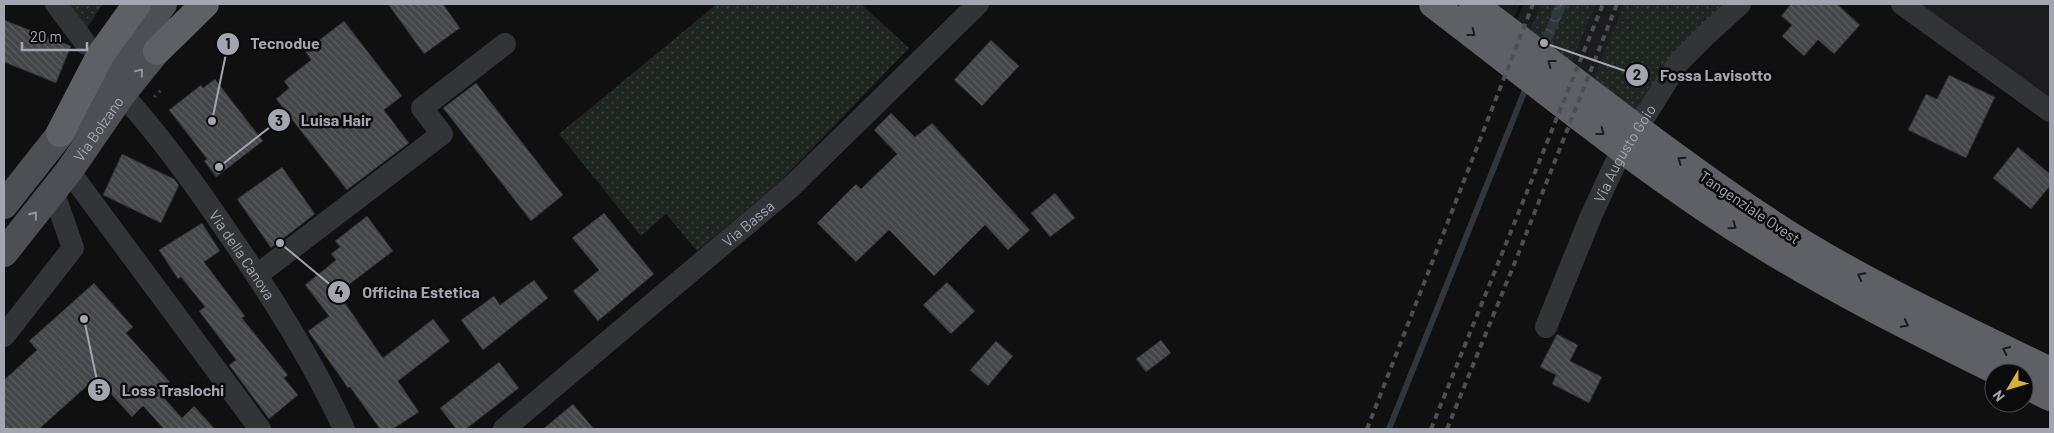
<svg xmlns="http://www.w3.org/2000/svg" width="2054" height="433" viewBox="0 0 2054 433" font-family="Barlow,sans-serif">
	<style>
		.built { fill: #1c1c1e }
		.grass { fill: url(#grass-dots) }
		.water { fill: url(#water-waves) }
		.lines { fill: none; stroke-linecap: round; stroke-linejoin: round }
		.stream { stroke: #2f363c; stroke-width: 6 }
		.building { fill: url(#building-back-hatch); stroke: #2a2a2d }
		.path { stroke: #3a3b3e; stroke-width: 3; stroke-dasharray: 2.5 4; stroke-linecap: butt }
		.minor { stroke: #333438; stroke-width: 22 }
		.major { stroke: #4e4f54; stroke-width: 28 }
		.highway { stroke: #5e6066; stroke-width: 28 }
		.rail { stroke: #4d4e52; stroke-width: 4; stroke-dasharray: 6 5; stroke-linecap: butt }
		.oneway { stroke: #1c1c1e }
		.oneway2 { stroke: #92959e }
		.labels { text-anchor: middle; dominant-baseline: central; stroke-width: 5; stroke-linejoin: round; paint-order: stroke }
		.street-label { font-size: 15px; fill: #a3a6b0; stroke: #0b0b0c }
		.leader { fill: none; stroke: #a3a6b0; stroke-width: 2 }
		.callout-dot { fill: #a3a6b0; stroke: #0b0b0c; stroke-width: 2 }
		.mark-label { font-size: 15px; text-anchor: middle; font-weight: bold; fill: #111 }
		.callout-label { font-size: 16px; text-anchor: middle; font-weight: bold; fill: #a3a6b0; stroke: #0b0b0c; stroke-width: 5; stroke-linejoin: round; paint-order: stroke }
	</style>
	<defs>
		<pattern id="grass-dots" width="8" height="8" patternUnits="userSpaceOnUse" patternTransform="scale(1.25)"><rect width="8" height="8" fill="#1f2520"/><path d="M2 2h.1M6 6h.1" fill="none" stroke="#3c423e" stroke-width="1.8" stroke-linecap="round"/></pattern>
		<pattern id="water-waves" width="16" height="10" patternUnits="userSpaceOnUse" patternTransform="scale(1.25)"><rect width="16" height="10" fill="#2f363c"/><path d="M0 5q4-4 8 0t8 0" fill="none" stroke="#4a5056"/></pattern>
		<pattern id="building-back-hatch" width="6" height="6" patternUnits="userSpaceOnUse" patternTransform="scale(1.25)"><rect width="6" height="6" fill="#444549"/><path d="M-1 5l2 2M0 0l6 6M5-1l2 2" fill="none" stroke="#5c5d61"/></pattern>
	</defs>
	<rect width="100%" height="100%" fill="#101011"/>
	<!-- built -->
	<path class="built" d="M1493 4H1520L1513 20Z
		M1524 4H1541L1529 32 1516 22Z
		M1596 4H1624L1593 80 1571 63Z
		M1915 4H2050V102Z"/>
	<!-- grass -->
	<path class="grass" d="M68 4H103L86 29Z
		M717 4H861L909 48 783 179 697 251 666 214 641 236 559 134Z
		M1541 4H1596L1571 63 1529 32Z
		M1624 4H1724C1689 40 1657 69 1637 115L1593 80Z"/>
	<!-- water -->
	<path class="water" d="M1556 4H1567L1549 46 1541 40Z"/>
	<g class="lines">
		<!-- stream -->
		<path class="stream" d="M1389 429 1527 85"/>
	</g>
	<!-- building -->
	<path class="building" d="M388 4H443L460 28 424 54Z
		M1791 4H1837L1860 25 1834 54 1818 40 1804 56 1782 36 1792 25 1781 16Z
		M4 20 71 46 56 83 4 62Z
		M344 21 402 96 384 110 409 143 347 190 276 99 289 88 284 81 311 60 305 51Z
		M991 40 1019 66 982 106 954 80Z
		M1949 75 1995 97 1966 158 1908 130 1926 94 1937 99Z
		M215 79 263 141 216 177 204 161 207 159 169 110 201 85 203 88Z
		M476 83 563 195 531 221 443 108Z
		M891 113 915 137 932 123 1030 230 1008 250 985 225 934 276 889 230 856 262 817 223 856 184 861 189 897 154 874 130Z
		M2018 147 2050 174V186L2031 209 1993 178Z
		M122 154 174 179 179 185 161 223 103 195Z
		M282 167 315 214 271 248 237 199Z
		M1055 193 1075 218 1050 237 1031 213Z
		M604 213 654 274 598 321 573 291 599 270 572 238Z
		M367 216 393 251 338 293 383 358 433 319 450 341 398 381 419 412 393 429H380L350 387 348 388 308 331 329 316 305 285 336 260 331 254 340 247 335 241Z
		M202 223 220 251 204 262 245 316 242 318 288 375 284 378 298 395 269 419 229 365 236 360 199 311 205 307 181 277 178 279 159 250Z
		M534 280 548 298 483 350 461 320 494 296 500 305Z
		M947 282 975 311 951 334 923 305Z
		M94 283 133 327 126 333 170 382 159 392 182 418 194 406 215 429H164L143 406 132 417 96 378 39 429H4V380L37 350 29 341Z
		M1557 334 1578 345 1570 361 1602 377 1589 403 1552 384 1556 375 1540 367Z
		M1161 340 1171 353 1146 372 1136 359Z
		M996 341 1013 356 988 386 970 370Z
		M499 362 519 388 466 429H456L440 408Z
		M573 404 594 429H543Z"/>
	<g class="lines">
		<!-- path -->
		<path class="path" d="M154 97 162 89"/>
		<!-- minor -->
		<g class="minor">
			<path d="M56 4 86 44"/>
			<path d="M1902 4 2050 111"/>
			<path id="s1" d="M122 94C162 138 197 187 230 236 273 298 313 361 344 429"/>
			<path d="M69 171 260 429"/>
			<path d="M257 275 442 134 422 108 505 44"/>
			<path id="s2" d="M1546 327 1591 216 1616 162 1679 62 1707 34 1740 4"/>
			<path d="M4 336 73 248 53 191"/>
			<path id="s3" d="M504 429 791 187 978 4"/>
		</g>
		<!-- major -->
		<g class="major">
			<path d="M4 205 163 4"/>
			<path id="s4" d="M4 253 69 171 122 94 172 32"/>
		</g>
		<!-- highway -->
		<path class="highway" d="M1433 4C1537 83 1638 167 1749 237 1830 288 1916 331 2001 373
			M1473 4C1569 76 1663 151 1763 218 1853 278 1953 324 2050 371
			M157 51 205 4
			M60 133 101 54 137 4
			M2024 384 2050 397"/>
		<!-- rail -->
		<path class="rail" d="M1367 429 1533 4
			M1431 429 1603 4
			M1447 429 1517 257 1617 4"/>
	</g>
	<!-- one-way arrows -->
	<defs><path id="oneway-chevron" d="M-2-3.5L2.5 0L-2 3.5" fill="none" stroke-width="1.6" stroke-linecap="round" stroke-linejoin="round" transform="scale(1.25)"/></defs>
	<g class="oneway">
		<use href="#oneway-chevron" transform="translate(1472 33) rotate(37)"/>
		<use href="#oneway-chevron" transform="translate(1551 63) rotate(-143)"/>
		<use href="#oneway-chevron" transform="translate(1601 132) rotate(37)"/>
		<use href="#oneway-chevron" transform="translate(1681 160) rotate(-145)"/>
		<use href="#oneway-chevron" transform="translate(1733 226) rotate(35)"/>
		<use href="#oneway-chevron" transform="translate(1861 276) rotate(-152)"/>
		<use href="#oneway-chevron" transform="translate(1905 324) rotate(28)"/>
		<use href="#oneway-chevron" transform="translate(2006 350) rotate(-155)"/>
	</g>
	<g class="oneway2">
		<use href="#oneway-chevron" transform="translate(140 72) rotate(-51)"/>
		<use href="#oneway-chevron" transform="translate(34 215) rotate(-52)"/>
	</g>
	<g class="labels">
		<!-- street labels -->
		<g class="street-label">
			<text stroke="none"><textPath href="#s4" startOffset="156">Via Bolzano</textPath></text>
			<text stroke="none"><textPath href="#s2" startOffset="191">Via Augusto Goio</textPath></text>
			<text transform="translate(1750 207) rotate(34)">Tangenziale Ovest</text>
			<text stroke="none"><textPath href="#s3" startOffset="319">Via Bassa</textPath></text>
			<text stroke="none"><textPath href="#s1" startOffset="201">Via della Canova</textPath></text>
		</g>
	</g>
	<!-- callouts -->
	<path class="leader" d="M212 121L228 44M1544 43L1637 75M219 167L279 120M280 243L339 292M84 319L99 390"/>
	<g class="callout-dot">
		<circle cx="212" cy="121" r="5"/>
		<circle cx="1544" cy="43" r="5"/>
		<circle cx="219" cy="167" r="5"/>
		<circle cx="280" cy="243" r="5"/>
		<circle cx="84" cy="319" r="5"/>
		<circle cx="228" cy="44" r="12"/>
		<circle cx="1637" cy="75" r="12"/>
		<circle cx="279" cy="120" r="12"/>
		<circle cx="339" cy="292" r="12"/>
		<circle cx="99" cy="390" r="12"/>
	</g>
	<g class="mark-label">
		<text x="228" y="49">1</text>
		<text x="1637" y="80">2</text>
		<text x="279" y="126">3</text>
		<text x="339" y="297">4</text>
		<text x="99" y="395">5</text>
	</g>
	<g class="callout-label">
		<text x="285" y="49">Tecnodue</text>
		<text x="1716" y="81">Fossa Lavisotto</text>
		<text x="336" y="126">Luisa Hair</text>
		<text x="421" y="298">Officina Estetica</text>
		<text x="173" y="396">Loss Traslochi</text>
	</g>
	<!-- border -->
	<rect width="2054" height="433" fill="none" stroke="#a3a6b0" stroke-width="10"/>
	<!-- north arrow -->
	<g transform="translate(2009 388) rotate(232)"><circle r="24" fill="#0b0b0c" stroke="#48494e"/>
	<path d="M0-4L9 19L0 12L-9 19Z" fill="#daad3f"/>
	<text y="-8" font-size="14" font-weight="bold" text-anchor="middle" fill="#a3a6b0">N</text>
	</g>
	<!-- scale -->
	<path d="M22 42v8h65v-8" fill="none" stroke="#a3a6b0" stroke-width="2.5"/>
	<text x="30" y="42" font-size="15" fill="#a3a6b0" stroke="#0b0b0c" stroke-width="4" paint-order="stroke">20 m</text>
</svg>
